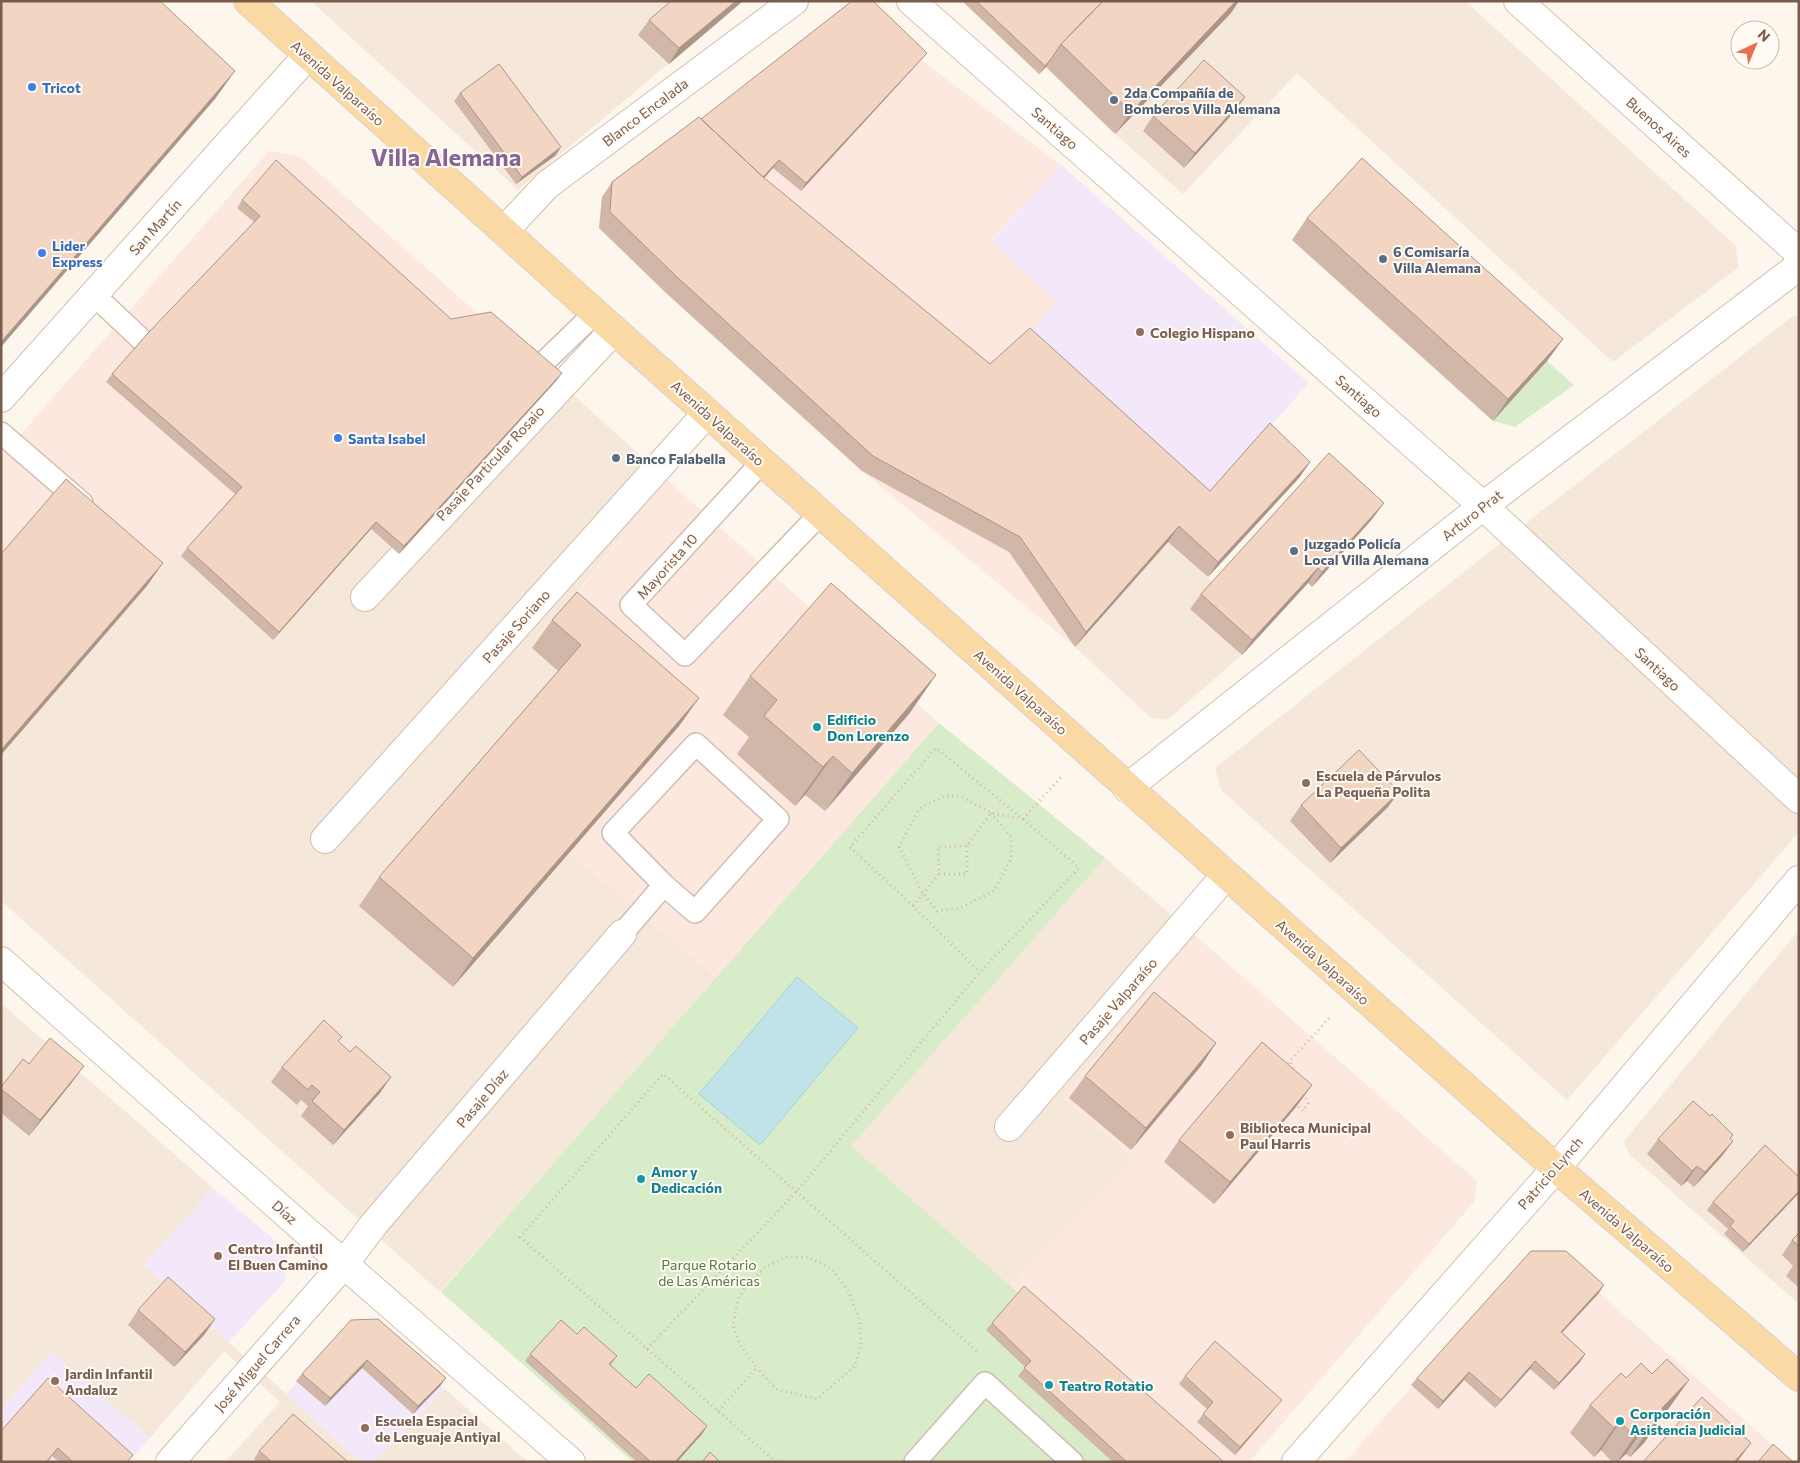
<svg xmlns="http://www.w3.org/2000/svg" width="1800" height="1463" viewBox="0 0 1800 1463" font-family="Commissioner,sans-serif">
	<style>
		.residential { fill: #f5e8da }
		.commercial { fill: #fde8e0 }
		.education { fill: #f3e8fa }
		.green { fill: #d8ecc9 }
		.water { fill: #bfe3e8; stroke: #a5d3da }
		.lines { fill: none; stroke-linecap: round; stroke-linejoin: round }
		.lane-casing { stroke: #d1beb0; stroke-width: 24 }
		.street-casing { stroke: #d1beb0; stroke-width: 30 }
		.secondary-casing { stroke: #d6c0b0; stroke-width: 30 }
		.primary-casing { stroke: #dad1cd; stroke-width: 30 }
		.path { stroke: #d9b8a5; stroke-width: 3; stroke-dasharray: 1 4; stroke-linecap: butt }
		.lane { stroke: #fff; stroke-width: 21 }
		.street { stroke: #fff; stroke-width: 28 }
		.secondary { stroke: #fff; stroke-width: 28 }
		.primary { stroke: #fbd9a5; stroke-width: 28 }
		.wall { fill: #d1b7a8 }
		.shaded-wall { fill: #aa9588 }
		.building { fill: #f3d5c3; stroke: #aa9588 }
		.shop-dot { fill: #3f7fe0; stroke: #fffaf3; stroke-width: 2 }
		.service-dot { fill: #5c6f8a; stroke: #fffaf3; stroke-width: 2 }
		.education-dot { fill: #8d6e63; stroke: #fffaf3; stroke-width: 2 }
		.culture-dot { fill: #0f9aa8; stroke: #fffaf3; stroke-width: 2 }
		.labels { text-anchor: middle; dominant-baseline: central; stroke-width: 4; stroke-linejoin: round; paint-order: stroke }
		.street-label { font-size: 14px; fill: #7a5c4d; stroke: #fffaf3 }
		.shop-label { font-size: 14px; font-weight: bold; fill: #366cbe; stroke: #fffaf3; text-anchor: start }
		.service-label { font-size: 14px; font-weight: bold; fill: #4e5e75; stroke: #fffaf3; text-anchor: start }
		.education-label { font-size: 14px; font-weight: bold; fill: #785e54; stroke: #fffaf3; text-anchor: start }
		.culture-label { font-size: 14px; font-weight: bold; fill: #0d838f; stroke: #fffaf3; text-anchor: start }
		.park-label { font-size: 14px; fill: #537a41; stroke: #fffaf3 }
		.town-label { font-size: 24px; font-weight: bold; fill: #846695; stroke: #fffaf3 }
	</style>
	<rect width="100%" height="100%" fill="#fdf6ec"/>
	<!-- residential -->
	<path class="residential" d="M311 1H743L518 190Z
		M1219 1H1465L1736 246 1738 268 1613 362 1297 73 1183 194 1115 134 1231 13Z
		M1793 316H1799V832L1567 1100 1221 790 1215 768 1553 502Z
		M557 380 666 479 533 649 561 673 453 987 570 853 717 978 440 1292 1 901V755L177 552 273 639 371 529 398 554Z
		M1168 542 1214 583 1242 655 1167 720 1150 717 1075 647Z
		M1105 858 1196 936 1062 1097 1133 1158 1009 1286 850 1146Z
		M1799 930V1304L1629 1154 1624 1141Z
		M1 1003 213 1188 144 1265 361 1462H225L280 1402 224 1351 150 1438 51 1352 1 1410Z
		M445 1389 528 1462H375Z"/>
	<!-- commercial -->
	<path class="commercial" d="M859 1 921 60 1061 165 991 240 1057 302 1199 506 1075 647 862 471 665 292 599 228 602 197Z
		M269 151 301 157 485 320 399 554 371 530 273 640 177 552 1 755V457Z
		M666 479 939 723 717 978 570 853 453 987 359 906 561 674 532 648 557 620Z
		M1196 936 1477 1181 1474 1202 1249 1462H1210L1009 1286 1132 1158 1062 1097Z
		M1599 1293 1792 1462H1345L1459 1333Z"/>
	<!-- education -->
	<path class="education" d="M1061 165 1309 383 1199 506 1019 344 1057 302 991 241Z
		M213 1188 283 1247 286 1280 229 1342 144 1265Z
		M346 1328 445 1389 375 1462H361L286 1394Z
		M51 1352 150 1438 129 1462H1V1410Z"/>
	<!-- green -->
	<path class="green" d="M1547 361 1574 385 1515 427 1493 421Z
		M939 723 1105 858 851 1146 1210 1462H633L441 1292Z"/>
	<!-- water -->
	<path class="water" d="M797 977 858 1028 760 1145 699 1094Z"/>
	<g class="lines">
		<!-- lane casing -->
		<g class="lane-casing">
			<path id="lane" d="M94 295 142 340
				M540 366 595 313
				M1 433 82 503
				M762 462 631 605 685 655 820 514
				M696 744 778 819 695 912 664 885 613 833Z
				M622 934 664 885
				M915 1462 985 1383 1072 1462"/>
		</g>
		<!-- street casing -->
		<g class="street-casing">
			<path id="street" d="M504 231 547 185 794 1
				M1 398 308 55
				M365 597 614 330
				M1127 788 1483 506 1799 266
				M325 839 707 413
				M1009 1127 1226 875
				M170 1462 344 1264 374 1224 622 934"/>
		</g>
		<!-- secondary casing -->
		<g class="secondary-casing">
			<path id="secondary" d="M911 1 1483 506 1799 799
				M1518 1 1799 253
				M1 961 306 1231 571 1462
				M1296 1462 1556 1168 1799 880"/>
		</g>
		<!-- primary casing -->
		<g class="primary-casing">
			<path id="primary" d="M248 1 595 313 1556 1168 1799 1377"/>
		</g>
		<!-- path -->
		<path class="path" d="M991 813 1011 837V859L994 891 960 908 937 911 923 894 899 847 920 808 946 795 962 797 991 813 1023 819
			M1023 819 1062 776
			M939 874H967V846
			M913 906 939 874 938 847 967 846 991 813
			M1285 1067 1290 1061
			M1295 1073 1290 1061 1331 1016
			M1295 1103 1303 1111 1308 1103 1304 1093
			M647 1349 796 1192 980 972 1079 868 1023 819 936 748 850 847 913 906 980 972
			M718 1411 757 1368 739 1343 733 1325 738 1299 747 1285 764 1268 785 1257H808L832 1269 849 1292 859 1318 861 1345 855 1366 817 1399 776 1389 757 1368
			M776 1462 520 1237 663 1074 979 1353"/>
		<!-- lane -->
		<use href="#lane" class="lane"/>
		<!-- street -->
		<use href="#street" class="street"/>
		<!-- secondary -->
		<use href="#secondary" class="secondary"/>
		<!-- primary -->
		<use href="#primary" class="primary"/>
	</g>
	<!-- wall -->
	<path class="wall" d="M743 1 669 64 638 35 649 20Z
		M962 1H1239L1231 13 1115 134 1046 67 1039 74Z
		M921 60 801 191 773 168 764 178 990 364 1210 491 1310 462 1299 478 1208 577 1168 542 1075 647 1009 552 862 471 665 292 599 228 602 197 612 182 701 119Z
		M460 93 556 155 516 184 454 101Z
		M1245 97 1234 112 1184 168 1143 131 1153 116Z
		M242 200 557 380 399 554 371 529 273 640 181 556 187 548 235 494 106 382 112 374 254 222 237 208Z
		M1307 218 1563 339 1547 361 1493 421 1292 240Z
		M1373 518 1312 587 1308 583 1242 655 1190 609 1201 594Z
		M552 620 699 698 679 726 453 987 359 906 379 877 558 671 532 648Z
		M936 675 909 714 825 811 805 795 795 806 737 754 749 737 723 715 750 676Z
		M1301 805 1388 807 1330 863 1290 821Z
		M338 1042 380 1093 333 1145 301 1116 308 1106 301 1100 297 1105 271 1082 282 1067Z
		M1216 1043 1201 1066 1131 1150 1069 1098 1085 1076Z
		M29 1064 84 1066 73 1081 29 1136 1 1113V1087Z
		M1312 1085 1296 1107 1214 1204 1164 1162 1179 1140Z
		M1658 1139H1731L1733 1141 1722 1156 1694 1187 1687 1181 1681 1186 1647 1154Z
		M1799 1177V1193L1743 1252 1724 1234 1728 1229 1707 1210 1713 1202Z
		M1799 1233V1288L1786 1276 1793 1266 1782 1255 1792 1240Z
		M1599 1293 1562 1333 1585 1354 1580 1362 1554 1390 1530 1369 1495 1408 1464 1380 1438 1409 1411 1385 1417 1378Z
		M138 1310 215 1319 204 1335 174 1367 128 1325Z
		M378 1319 441 1385 413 1414 362 1368 325 1406 296 1381 302 1374Z
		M992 1323 1224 1462H1113L1018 1376 1025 1367 986 1330Z
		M577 1334 617 1356 611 1365 636 1388 707 1426 702 1434 677 1462H637L525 1361 530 1354Z
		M1652 1374 1689 1380 1669 1408 1664 1414 1644 1443 1630 1457 1626 1454 1618 1462H1612L1601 1450 1594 1457 1570 1433 1590 1405 1626 1378Z
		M1185 1376 1276 1407 1235 1455 1197 1422 1207 1409 1179 1384Z
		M1 1431 128 1462H59L52 1456 48 1462H1Z
		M259 1451 348 1462H257L254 1459Z"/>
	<!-- shaded-wall -->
	<path class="shaded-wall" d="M736 1H743L669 64 679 48Z
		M1236 1H1239L1231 13 1115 134 1131 112Z
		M927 53 921 60 801 191 806 183Z
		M1051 59 1046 67 1039 74 1045 66Z
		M235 71 215 99 1 347V342Z
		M1245 97 1234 112 1184 168 1195 153Z
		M561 147 556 155 516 184 522 177Z
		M779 160 773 168 752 192 757 184Z
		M1563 339 1547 361 1493 421 1508 399Z
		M562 373 557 380 399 554 404 546Z
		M1310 462 1299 478 1208 577 1218 562Z
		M1384 503 1373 518 1312 587 1322 572Z
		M376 522 371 529 273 640 279 632Z
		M1179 526 1168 542 1075 647 1086 632Z
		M163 563 147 586 1 755V750Z
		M1318 568 1308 583 1242 655 1252 640Z
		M936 675 909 714 825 811 852 773Z
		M699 698 679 726 453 987 473 958Z
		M833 756 805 795 795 806 823 767Z
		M1399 792 1388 807 1330 863 1341 848Z
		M1216 1043 1201 1066 1131 1150 1146 1128Z
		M84 1066 73 1081 29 1136 40 1120Z
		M391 1077 380 1093 333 1145 344 1130Z
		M1312 1085 1296 1107 1214 1204 1230 1182Z
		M1733 1141 1722 1156 1694 1187 1705 1172Z
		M1697 1166 1687 1181 1681 1186 1692 1171Z
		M1799 1191V1193L1743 1252 1749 1244Z
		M1604 1285 1599 1293 1555 1340 1561 1332Z
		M215 1319 204 1335 174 1367 185 1352Z
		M1585 1354 1580 1362 1554 1390 1559 1383Z
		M367 1360 362 1368 325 1406 330 1398Z
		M1535 1361 1530 1369 1495 1408 1501 1400Z
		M1469 1372 1464 1380 1438 1409 1443 1401Z
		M446 1378 441 1385 413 1414 418 1406Z
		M1689 1380 1669 1408 1650 1428 1662 1408Z
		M1282 1400 1276 1407 1235 1455 1240 1447Z
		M1664 1414 1644 1443 1630 1457 1650 1428Z
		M1620 1422 1601 1450 1594 1457 1614 1428Z
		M1646 1425 1626 1454 1617 1462 1635 1436Z
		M707 1426 702 1434 677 1462H675Z
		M1751 1443 1737 1462H1734Z"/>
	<!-- building -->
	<path class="building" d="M1 1H160L235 71 1 342Z
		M671 1H736L679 48 649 20Z
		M852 1H873L927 53 806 183 779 160 763 177 701 119Z
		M976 1H1103L1061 44 1051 59 1045 66Z
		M1103 1H1236L1131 112 1061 44Z
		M1204 60 1245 97 1195 153 1153 116Z
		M499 64 561 147 522 177 460 93Z
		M699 117 762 176 990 364 1030 328 1210 491 1270 423 1310 462 1218 562 1179 526 1086 632 1020 537 873 456 676 276 610 212 612 182Z
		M1362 158 1563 339 1508 399 1307 218Z
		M276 160 451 319 491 312 562 373 404 546 376 522 279 632 187 548 242 487 112 374 148 333 260 216 242 200Z
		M1329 453 1384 503 1322 572 1318 568 1252 640 1201 594Z
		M66 479 163 563 1 750V554Z
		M831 583 936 675 852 773 833 756 823 767 764 716 777 700 750 676Z
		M577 592 699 698 473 958 379 877 581 645 552 620Z
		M1359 750 1399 792 1341 848 1301 805Z
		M1154 992 1216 1043 1146 1128 1085 1076Z
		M324 1020 342 1037 338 1041 350 1052 356 1046 391 1077 344 1130 312 1101 320 1092 312 1085 308 1090 282 1067Z
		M50 1038 84 1066 40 1120 1 1089V1087L23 1059 29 1064Z
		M1262 1042 1312 1085 1230 1182 1179 1140Z
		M1693 1101 1710 1116 1712 1114 1733 1135 1730 1138 1733 1141 1705 1172 1697 1166 1692 1171 1658 1139Z
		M1765 1145 1799 1177V1191L1749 1244 1730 1226 1734 1221 1713 1202Z
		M1799 1233V1246L1792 1240Z
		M1531 1251H1566L1604 1285 1561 1332 1585 1354 1559 1383 1535 1361 1501 1400 1469 1372 1443 1401 1417 1378Z
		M168 1277 215 1319 185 1352 138 1310Z
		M1024 1286 1224 1462H1127L1024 1368 1031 1361 992 1323Z
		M378 1319 446 1378 418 1406 367 1360 330 1398 302 1374 351 1320Z
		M561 1320 577 1334 584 1327 617 1356 609 1364 636 1388 649 1374 707 1426 675 1462H651L530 1354Z
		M1215 1341 1282 1400 1240 1447 1203 1414 1213 1402 1185 1376Z
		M1667 1359 1689 1380 1662 1408 1664 1414 1650 1428 1646 1425 1635 1436 1620 1422 1614 1428 1590 1405 1621 1373 1626 1378 1641 1363 1652 1374Z
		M48 1378 133 1455 127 1462H73L58 1448 46 1462H1V1431Z
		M1702 1397 1751 1443 1734 1462H1643Z
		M293 1414 348 1462H272L259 1451Z
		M1773 1444 1793 1462H1758Z
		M710 1452 720 1462H702Z"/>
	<!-- markers -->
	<g class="shop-dot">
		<circle cx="32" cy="87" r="5"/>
		<circle cx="42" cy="253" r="5"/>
		<circle cx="338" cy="438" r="5"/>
	</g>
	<g class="service-dot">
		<circle cx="1114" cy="100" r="5"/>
		<circle cx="1383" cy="259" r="5"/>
		<circle cx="616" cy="458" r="5"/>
		<circle cx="1294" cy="551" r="5"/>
	</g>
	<g class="education-dot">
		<circle cx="1140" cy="332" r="5"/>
		<circle cx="1306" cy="783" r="5"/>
		<circle cx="1230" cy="1135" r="5"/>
		<circle cx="218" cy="1256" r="5"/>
		<circle cx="55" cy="1381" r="5"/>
		<circle cx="365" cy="1428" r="5"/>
	</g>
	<g class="culture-dot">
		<circle cx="817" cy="727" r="5"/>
		<circle cx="641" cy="1179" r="5"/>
		<circle cx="1049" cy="1385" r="5"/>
		<circle cx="1620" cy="1421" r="5"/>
	</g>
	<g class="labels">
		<!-- street labels -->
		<g class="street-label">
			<text transform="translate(338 83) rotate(42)">Avenida Valparaíso</text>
			<text transform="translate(645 112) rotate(-37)">Blanco Encalada</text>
			<text transform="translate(1659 127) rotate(42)">Buenos Aires</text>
			<text transform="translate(1055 128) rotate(41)">Santiago</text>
			<text transform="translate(155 227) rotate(-48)">San Martín</text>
			<text transform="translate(1359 396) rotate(41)">Santiago</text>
			<text transform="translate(718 423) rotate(42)">Avenida Valparaíso</text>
			<text transform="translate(490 463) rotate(-47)">Pasaje Particular Rosaio</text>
			<text transform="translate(1472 515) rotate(-38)">Arturo Prat</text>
			<text transform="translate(667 566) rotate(-48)">Mayorista 10</text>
			<text transform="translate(516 626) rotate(-48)">Pasaje Soriano</text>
			<text transform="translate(1658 669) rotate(43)">Santiago</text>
			<text transform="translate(1021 692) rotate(42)">Avenida Valparaíso</text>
			<text transform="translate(1323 962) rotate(42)">Avenida Valparaíso</text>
			<text transform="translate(1118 1001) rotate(-49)">Pasaje Valparaíso</text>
			<text transform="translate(482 1098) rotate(-50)">Pasaje Díaz</text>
			<text transform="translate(1550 1173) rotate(-49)">Patricio Lynch</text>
			<text transform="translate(285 1212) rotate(42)">Díaz</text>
			<text transform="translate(1627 1230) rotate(41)">Avenida Valparaíso</text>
			<text transform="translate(257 1363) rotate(-49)">José Miguel Carrera</text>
		</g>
		<!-- shop labels -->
		<g class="shop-label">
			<text x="42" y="87">Tricot</text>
			<text x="52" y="245">Lider<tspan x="52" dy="16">Express</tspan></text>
			<text x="348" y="438">Santa Isabel</text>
		</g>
		<!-- service labels -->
		<g class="service-label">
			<text x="1124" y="92">2da Compañía de<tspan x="1124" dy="16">Bomberos Villa Alemana</tspan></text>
			<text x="1393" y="251">6 Comisaría<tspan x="1393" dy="16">Villa Alemana</tspan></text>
			<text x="626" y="458">Banco Falabella</text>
			<text x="1304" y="543">Juzgado Policía<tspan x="1304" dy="16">Local Villa Alemana</tspan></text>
		</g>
		<!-- education labels -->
		<g class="education-label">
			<text x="1150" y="332">Colegio Hispano</text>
			<text x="1316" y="775">Escuela de Párvulos<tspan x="1316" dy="16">La Pequeña Polita</tspan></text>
			<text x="1240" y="1127">Biblioteca Municipal<tspan x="1240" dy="16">Paul Harris</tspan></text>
			<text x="228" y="1248">Centro Infantil<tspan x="228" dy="16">El Buen Camino</tspan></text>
			<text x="65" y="1373">Jardin Infantil<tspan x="65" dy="16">Andaluz</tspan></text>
			<text x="375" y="1420">Escuela Espacial<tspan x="375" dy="16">de Lenguaje Antiyal</tspan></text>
		</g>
		<!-- culture labels -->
		<g class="culture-label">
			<text x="827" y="719">Edificio<tspan x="827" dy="16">Don Lorenzo</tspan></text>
			<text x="651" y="1171">Amor y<tspan x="651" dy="16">Dedicación</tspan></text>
			<text x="1059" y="1385">Teatro Rotatio</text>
			<text x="1630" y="1413">Corporación<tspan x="1630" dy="16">Asistencia Judicial</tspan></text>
		</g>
		<!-- park labels -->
		<g class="park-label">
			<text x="709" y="1264">Parque Rotario<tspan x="709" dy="16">de Las Américas</tspan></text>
		</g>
		<!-- town labels -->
		<g class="town-label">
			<text x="446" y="156">Villa Alemana</text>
		</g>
	</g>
	<!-- border -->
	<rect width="1800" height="1463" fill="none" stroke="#7a5c4d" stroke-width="5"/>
	<!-- north arrow -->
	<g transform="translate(1755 45) rotate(44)"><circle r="24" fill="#fffaf3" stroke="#cabbb1"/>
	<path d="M0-4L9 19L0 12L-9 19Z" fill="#e76f51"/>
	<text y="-8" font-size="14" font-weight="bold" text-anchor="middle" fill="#7a5c4d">N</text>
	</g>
</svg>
